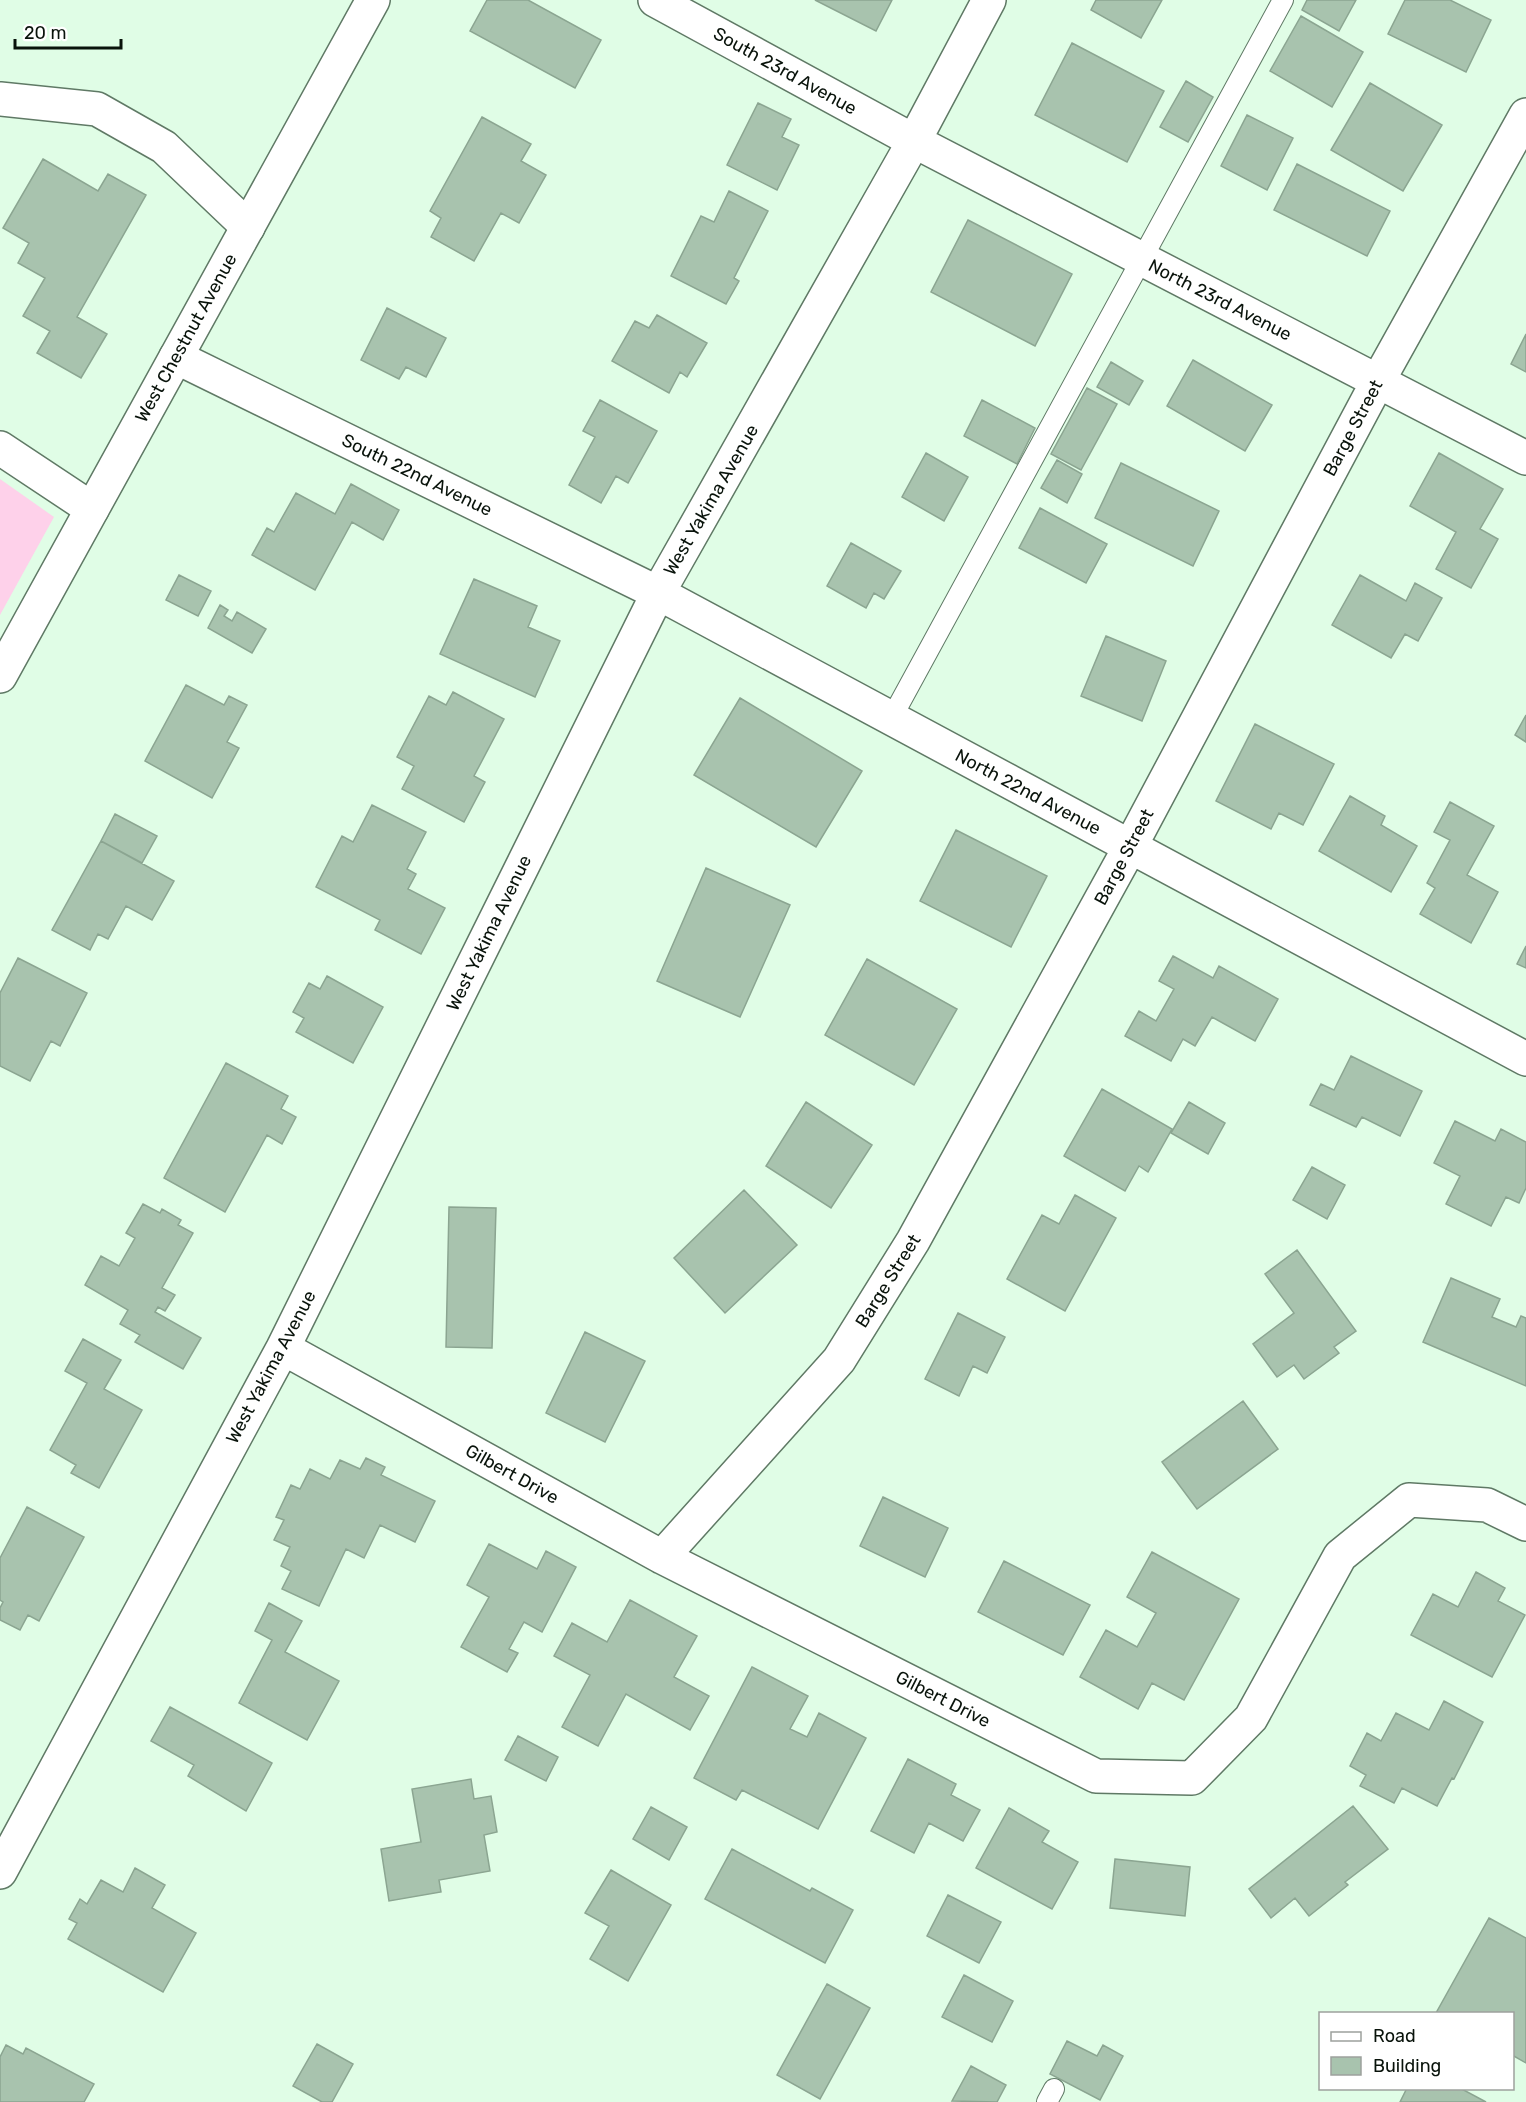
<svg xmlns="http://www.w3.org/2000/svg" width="1526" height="2102" viewBox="0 0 1526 2102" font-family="Rubik,sans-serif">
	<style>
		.park { fill: #fed1ea }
		.building { fill: #a8c3ae; stroke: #8ba591; stroke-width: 1.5 }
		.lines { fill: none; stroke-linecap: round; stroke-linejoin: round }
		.service-casing { stroke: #5f7965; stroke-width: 22 }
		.minor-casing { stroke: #5f7965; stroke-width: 36 }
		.tertiary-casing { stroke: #5f7965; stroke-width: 36 }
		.service { stroke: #fff; stroke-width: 20 }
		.minor { stroke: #fff; stroke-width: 33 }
		.tertiary { stroke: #fff; stroke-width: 33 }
		.labels { text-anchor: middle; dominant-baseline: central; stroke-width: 4.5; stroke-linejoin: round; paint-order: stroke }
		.street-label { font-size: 18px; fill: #09130b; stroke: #fff }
	</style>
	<rect width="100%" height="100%" fill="#e0fde6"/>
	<!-- park -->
	<path class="park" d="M0 479 54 517 0 615Z"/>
	<!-- building -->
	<path class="building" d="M487 0H528L601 40 575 88 470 31Z
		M815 0H892L876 31Z
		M1096 0H1162L1141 38 1091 10Z
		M1307 0H1356L1339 31 1302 10Z
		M1405 0H1450L1491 20 1466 72 1388 34Z
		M1301 16 1363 52 1332 107 1270 71Z
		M1072 43 1164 91 1127 162 1035 115Z
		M1186 81 1213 97 1188 142 1160 127Z
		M1370 83 1442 125 1403 191 1331 150Z
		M758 103 791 119 782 137 799 145 777 190 727 165Z
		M1247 115 1293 138 1267 190 1221 166Z
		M482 117 531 144 521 161 546 175 519 223 501 213 474 261 431 237 441 218 430 211Z
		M43 159 98 191 108 174 146 195 77 317 107 334 81 378 37 353 50 331 23 316 45 278 18 263 29 243 3 228Z
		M1297 164 1390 211 1367 256 1274 210Z
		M729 191 768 211 734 278 739 281 726 304 671 276 701 216 714 222Z
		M968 220 1072 274 1035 346 931 292Z
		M387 308 446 338 426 377 406 367 399 379 361 360Z
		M657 315 707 343 687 377 680 372 669 393 612 361 635 321 649 328Z
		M1526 334V372L1511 364Z
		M1193 360 1272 405 1245 451 1167 406Z
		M1111 362 1143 381 1129 405 1097 387Z
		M1087 388 1117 404 1081 470 1051 454Z
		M600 400 657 431 628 483 616 476 601 503 569 485 595 437 583 431Z
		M982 400 1035 428 1017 464 964 436Z
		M926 453 968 477 944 521 902 497Z
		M1439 453 1503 489 1480 529 1498 539 1471 588 1436 569 1456 532 1410 506Z
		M1057 460 1082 474 1067 503 1041 488Z
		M1121 463 1219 511 1193 566 1095 518Z
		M351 484 399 510 383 540 352 522 315 590 252 555 267 528 274 532 296 493 335 514Z
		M1040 508 1107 544 1086 583 1019 548Z
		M851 543 901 571 884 599 874 593 866 608 827 586Z
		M179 575 211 591 198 616 166 600Z
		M1360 575 1406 601 1415 583 1442 598 1418 641 1405 634 1391 658 1332 625Z
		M474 579 537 606 528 627 560 641 535 697 440 654Z
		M220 605 228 610 224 616 232 621 237 612 266 629 252 653 208 628Z
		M1106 636 1166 661 1142 721 1081 696Z
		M186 685 224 705 229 696 247 705 227 742 239 748 212 798 145 761Z
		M453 692 504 719 474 776 485 782 464 822 402 789 414 766 397 757 429 696 446 705Z
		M740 698 862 771 816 847 694 775Z
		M1526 715V742L1515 735Z
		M1255 724 1334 764 1303 825 1279 813 1271 829 1216 801Z
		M1350 796 1385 816 1381 825 1417 846 1391 892 1319 851Z
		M1450 802 1494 826 1467 875 1498 892 1471 943 1420 914 1435 888 1427 883 1450 840 1434 832Z
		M372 805 426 832 407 869 416 874 408 889 445 908 421 954 375 930 380 920 316 887 342 836 353 842Z
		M115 814 157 836 142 863 101 841Z
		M956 830 1047 876 1011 947 920 901Z
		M101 841 174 881 152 920 126 906 108 939 98 934 90 950 52 930Z
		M706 868 790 905 740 1017 657 981Z
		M1526 946V968L1517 964Z
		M1173 956 1213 978 1219 966 1278 999 1255 1041 1212 1017 1195 1046 1183 1039 1171 1061 1125 1036 1139 1011 1156 1021 1174 989 1159 981Z
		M18 958 87 993 60 1046 51 1041 30 1081 0 1066V993Z
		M867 959 957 1009 914 1085 825 1035Z
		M327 976 383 1007 353 1063 296 1032 304 1018 293 1012 309 983 320 989Z
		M1351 1056 1422 1091 1400 1136 1362 1117 1356 1127 1310 1105 1321 1084 1334 1090Z
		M226 1063 288 1096 281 1109 296 1117 282 1144 267 1135 225 1212 164 1178Z
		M1102 1089 1172 1129 1148 1172 1139 1166 1125 1191 1064 1156Z
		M806 1102 872 1145 831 1208 766 1166Z
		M1189 1102 1225 1123 1208 1154 1171 1133Z
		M1455 1121 1495 1141 1501 1129 1526 1142V1188L1519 1203 1506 1197 1491 1226 1446 1204 1460 1176 1434 1163Z
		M1312 1167 1345 1185 1327 1219 1293 1200Z
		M744 1190 797 1245 725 1313 674 1258Z
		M1075 1195 1116 1218 1065 1311 1007 1279 1042 1215 1059 1224Z
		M143 1204 160 1213 162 1209 181 1220 178 1225 193 1233 162 1288 175 1295 165 1311 158 1307 155 1312 201 1338 183 1369 135 1342 140 1335 120 1324 128 1310 85 1285 101 1256 119 1266 135 1238 126 1233Z
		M449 1207 496 1208 492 1348 446 1347Z
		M1297 1250 1356 1331 1334 1347 1339 1353 1304 1379 1294 1365 1277 1377 1253 1344 1294 1313 1265 1274Z
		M1451 1278 1500 1299 1492 1317 1516 1327 1521 1316 1526 1318V1386L1423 1342Z
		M958 1313 1005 1337 987 1373 973 1366 959 1396 925 1379Z
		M585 1332 645 1361 605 1442 546 1413Z
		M83 1339 121 1360 104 1389 142 1410 99 1488 71 1473 76 1465 50 1450 87 1383 65 1371Z
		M1243 1401 1278 1449 1197 1509 1162 1462Z
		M366 1458 385 1467 381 1475 435 1501 415 1542 380 1525 364 1558 346 1549 319 1606 282 1589 291 1571 281 1566 290 1547 274 1540 284 1520 276 1517 291 1485 300 1489 310 1469 330 1479 340 1460 360 1469Z
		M883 1497 948 1528 925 1577 860 1546Z
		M27 1507 84 1537 39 1621 28 1615 20 1630 0 1620V1608L3 1602 0 1600V1558Z
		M489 1544 537 1569 546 1551 576 1567 542 1632 524 1622 509 1649 518 1653 507 1672 461 1647 489 1597 467 1585Z
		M1152 1552 1239 1599 1184 1700 1152 1683 1138 1709 1080 1677 1106 1630 1137 1647 1156 1613 1127 1597Z
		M1004 1561 1090 1605 1063 1655 978 1612Z
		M1476 1572 1505 1588 1498 1601 1525 1615 1492 1677 1411 1635 1433 1594 1458 1607Z
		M630 1600 697 1636 674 1677 709 1696 690 1730 626 1694 598 1746 562 1727 590 1675 554 1656 572 1623 607 1642Z
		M269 1603 302 1621 285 1652 339 1681 307 1740 239 1703 272 1640 255 1631Z
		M752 1667 808 1696 790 1729 807 1737 819 1713 866 1738 818 1829 742 1790 736 1800 694 1778Z
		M1444 1701 1483 1722 1454 1779 1452 1778 1437 1806 1402 1788 1394 1803 1360 1786 1366 1775 1350 1766 1367 1733 1381 1741 1396 1713 1429 1730Z
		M170 1707 272 1763 246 1811 188 1776 194 1765 151 1741Z
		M518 1736 558 1757 546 1781 505 1760Z
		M908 1759 956 1784 951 1795 980 1810 963 1841 929 1823 914 1853 871 1831Z
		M471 1779 474 1799 491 1796 497 1832 484 1835 490 1871 439 1880 441 1892 389 1901 381 1849 421 1842 412 1789Z
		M1353 1806 1388 1849 1345 1882 1348 1885 1309 1916 1295 1898 1271 1918 1249 1889Z
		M651 1807 687 1827 669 1860 633 1839Z
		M1009 1808 1049 1831 1042 1842 1078 1862 1052 1909 976 1868Z
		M732 1849 810 1891 812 1888 853 1910 825 1963 705 1899Z
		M1115 1859 1190 1867 1185 1916 1110 1908Z
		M135 1868 165 1885 152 1908 196 1933 163 1992 68 1939 77 1923 69 1919 80 1899 87 1904 101 1880 123 1892Z
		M611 1870 671 1905 628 1981 590 1959 609 1926 585 1913Z
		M948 1895 1001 1922 979 1963 927 1936Z
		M1489 1918 1526 1938V2063L1512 2055V2014L1436 2013Z
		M964 1975 1013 2001 992 2042 942 2017Z
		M827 1984 870 2008 820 2099 777 2075Z
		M1067 2041 1097 2056 1103 2045 1123 2056 1100 2100 1050 2074Z
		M317 2044 353 2064 332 2102H322L293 2086Z
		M6 2045 23 2054 26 2048 94 2084 84 2102H0V2057Z
		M971 2066 1006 2085 997 2102 952 2101Z
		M1407 2088H1460L1486 2102H1400Z"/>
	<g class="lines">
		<!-- service casing -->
		<g class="service-casing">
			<path id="service" d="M891 719 1283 0
				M1047 2102 1054 2089"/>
		</g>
		<!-- minor casing -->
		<g class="minor-casing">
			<path id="minor" d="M655 0 914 141 1526 458
				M0 99 97 109 164 147 248 227
				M176 357 658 593 1526 1059
				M0 448 92 509
				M283 1348 662 1557 1096 1776 1192 1778 1251 1718 1340 1556 1409 1500 1487 1505 1526 1524
				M662 1557 839 1360 913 1241 1130 847 1378 381 1526 115
				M0 1872 283 1348 658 593 914 141 989 0"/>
		</g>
		<!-- tertiary casing -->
		<g class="tertiary-casing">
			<path id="tertiary" d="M0 676 373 0"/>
		</g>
		<!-- service -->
		<use href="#service" class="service"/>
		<!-- minor -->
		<use href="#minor" class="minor"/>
		<!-- tertiary -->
		<use href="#tertiary" class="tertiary"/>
	</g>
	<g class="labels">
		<!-- street labels -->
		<g class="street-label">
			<text transform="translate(785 71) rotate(29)">South 23rd Avenue</text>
			<text transform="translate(1220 300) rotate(27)">North 23rd Avenue</text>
			<text transform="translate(186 338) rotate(-61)">West Chestnut Avenue</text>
			<text transform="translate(1353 428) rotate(-62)">Barge Street</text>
			<text transform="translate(417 475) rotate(26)">South 22nd Avenue</text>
			<text transform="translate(711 500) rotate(-60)">West Yakima Avenue</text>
			<text transform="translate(1028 792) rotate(28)">North 22nd Avenue</text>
			<text transform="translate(1124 857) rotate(-62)">Barge Street</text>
			<text transform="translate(489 933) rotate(-64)">West Yakima Avenue</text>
			<text transform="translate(888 1281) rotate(-58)">Barge Street</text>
			<text transform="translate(271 1367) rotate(-62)">West Yakima Avenue</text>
			<text transform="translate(512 1474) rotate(29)">Gilbert Drive</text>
			<text transform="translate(943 1699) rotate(27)">Gilbert Drive</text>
		</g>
	</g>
	<!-- legend -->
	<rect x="1319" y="2012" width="195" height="78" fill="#ffffff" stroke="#9da19d" stroke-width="1.5"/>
	<rect x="1331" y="2032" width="30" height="9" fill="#ffffff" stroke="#9da19d" stroke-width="1.5"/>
	<text x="1373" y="2042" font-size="18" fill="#09130b">Road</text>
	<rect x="1331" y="2057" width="30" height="18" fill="#a8c3ae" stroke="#9da19d" stroke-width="1.5"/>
	<text x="1373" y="2072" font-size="18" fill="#09130b">Building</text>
	<!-- scale -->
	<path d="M15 39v9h106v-9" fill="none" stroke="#09130b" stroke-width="3"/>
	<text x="24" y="39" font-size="18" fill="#09130b" stroke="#ffffff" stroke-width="4.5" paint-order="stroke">20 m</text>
</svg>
